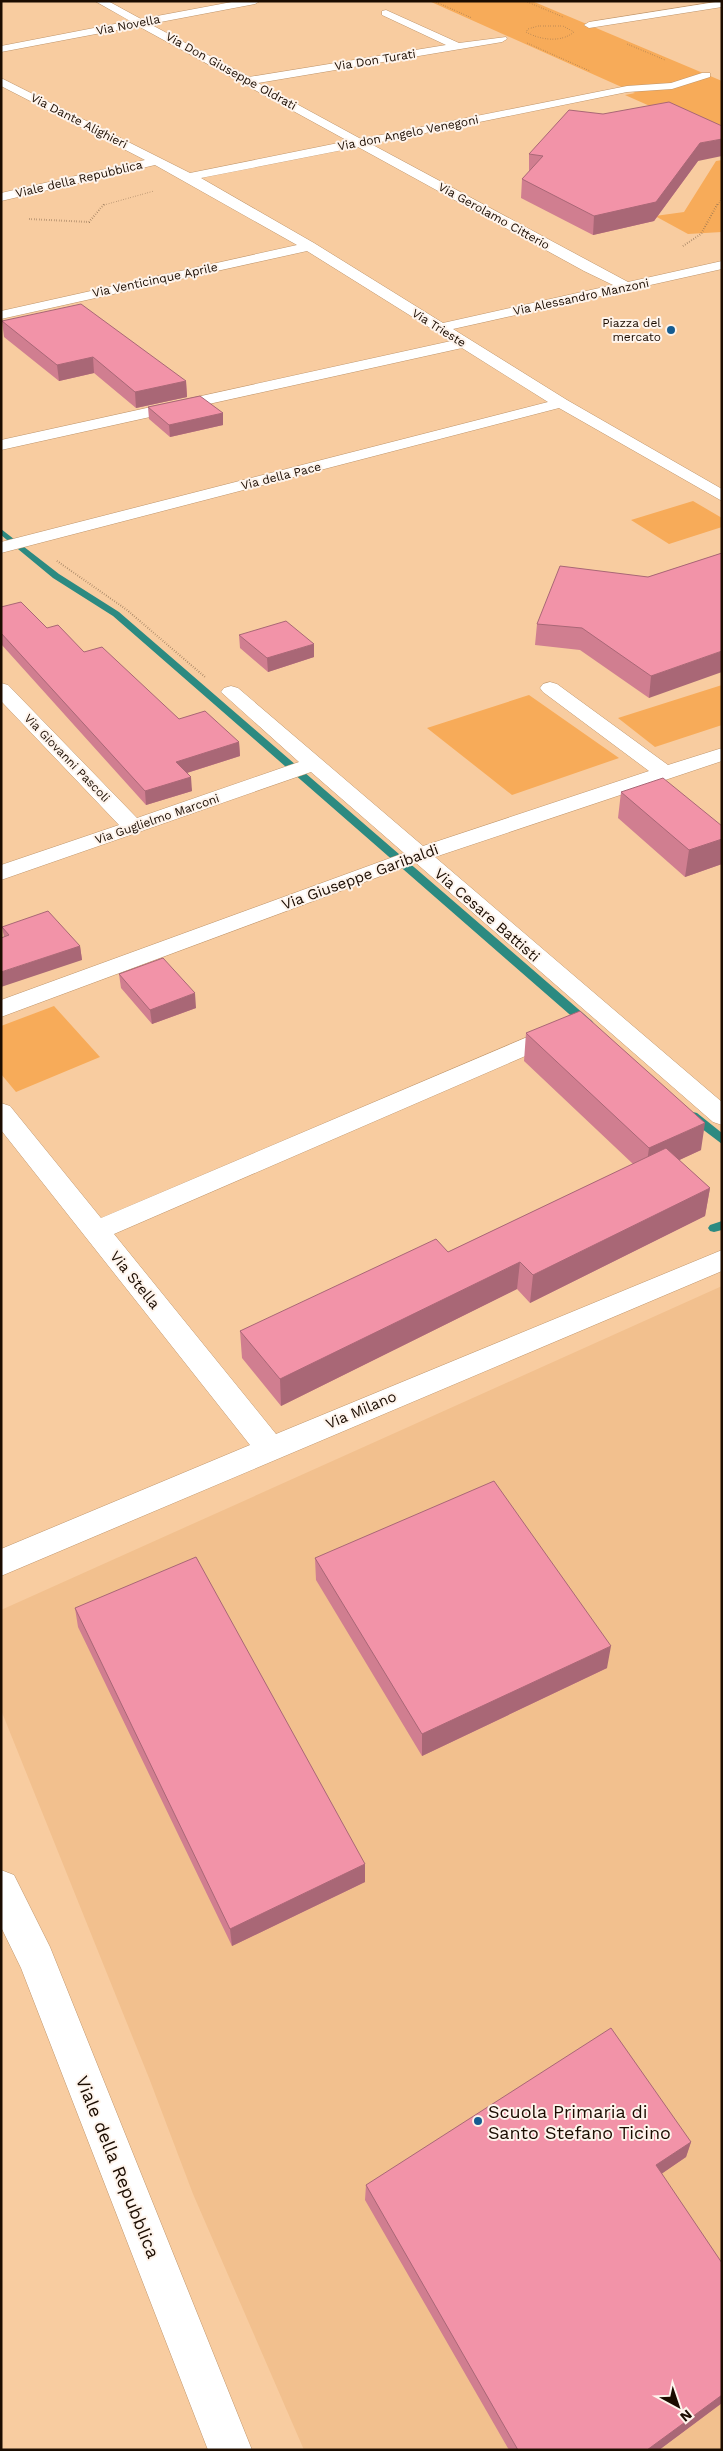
<svg xmlns="http://www.w3.org/2000/svg" width="723" height="2451" viewBox="0 0 723 2451" font-family="'Work Sans',sans-serif">
	<style>
		.built { fill: #f2c08e }
		.green { fill: #f7ab59 }
		.lines { fill: none; stroke-linecap: round; stroke-linejoin: round }
		.stream { fill: #2c8a81; fill-rule: evenodd }
		.minor-casing { stroke: #bf956b; stroke-width: 1 }
		.path-far1 { stroke: #886b4f; stroke-width: 1; stroke-dasharray: 0.5 2; stroke-linecap: butt }
		.path { stroke: #886b4f; stroke-width: 2; stroke-dasharray: 0.5 2; stroke-linecap: butt }
		.minor { fill: #fff; fill-rule: evenodd }
		.wall { fill: #d07e90 }
		.shaded-wall { fill: #a96776 }
		.building { fill: #f293a8; stroke: #a96776 }
		.poi-dot { fill: #155c91; stroke: #fef4ec; stroke-width: 2 }
		.labels { text-anchor: middle; dominant-baseline: central; stroke-width: 4; stroke-linejoin: round; paint-order: stroke }
		.far-street-label { font-size: 12px; fill: #1b0c00; stroke: #fef4ec }
		.far-poi-label { font-size: 12px; fill: #1b0c00; stroke: #fef4ec; text-anchor: end }
		.street-label { font-size: 15px; fill: #1b0c00; stroke: #fef4ec }
		.near-poi-label { font-size: 18px; fill: #1b0c00; stroke: #fef4ec; text-anchor: start }
		.near-street-label { font-size: 18px; fill: #1b0c00; stroke: #fef4ec }
	</style>
	<rect width="100%" height="100%" fill="#f8cca0"/>
	<!-- built -->
	<path class="built" d="M722 1286V2450H304L193 2194 149 2078 1 1710V1610Z"/>
	<!-- green -->
	<path class="green" d="M429 1H532L722 81V138L625 95 635 93Z
		M722 160V232L688 234 655 216 684 212 716 161Z
		M693 501 722 518V527L669 544 631 520Z
		M722 685V725L655 747 618 718Z
		M529 695 619 758 512 795 427 728Z
		M54 1006 100 1057 16 1092 1 1074V1026Z"/>
	<g class="lines">
		<!-- stream -->
		<path class="stream" d="M1 529 59 574 119 612 592 1021 594 1024 592 1027H584L113 616 53 578 1 535Z
			M693 1112 697 1113 722 1133V1144L689 1119 687 1116 689 1113Z
			M722 1221V1230L714 1232 710 1231 708 1228 710 1225Z"/>
		<!-- minor casing -->
		<g class="minor-casing">
			<path id="minor" d="M95 1H108L141 19 237 1H260L255 4 150 24 249 77 446 45 382 15V11L386 10 459 43 506 37 507 39 502 42 258 83 361 139 627 86 671 83 702 73H710V77L672 89 627 92 371 144 628 282 722 261V269L453 329 567 400 722 489V501L559 408 1 553V542L548 402 462 348 1 450V440L451 341 307 251 1 319V311L297 245 155 165 1 201V193L145 160 1 86V78L190 173 348 141 138 26 1 52V46L130 21ZM358 147 584 271 613 285 443 323 314 243 201 178Z
				M722 1V7L589 28 584 25 589 22Z
				M550 682 557 684 668 765 722 748V761L435 857 722 1102V1125L713 1122 416 863 1 1017V1000L404 853 311 772 1 880V865L119 825 1 701V683L8 685 137 818 299 762 221 692 224 688 231 686 238 688 423 846 649 771 543 692 540 688 543 684Z
				M558 1024 567 1026 570 1032 567 1038 114 1234 276 1434 722 1250V1271L1 1576V1549L250 1445 1 1130V1103L10 1106 101 1218Z
				M1 1870 14 1875 50 1947 252 2450H208L21 1968 1 1927Z"/>
		</g>
		<!-- path-far1 -->
		<path class="path-far1" d="M434 1 472 18
			M525 1 563 17
			M538 26H563L574 32C561 43 540 40 526 32L528 29Z
			M527 43 590 71
			M627 44 665 60
			M104 205 154 191
			M718 205 722 197"/>
		<!-- path -->
		<path class="path" d="M29 219 89 222 105 203
			M683 246 701 234 718 203
			M57 561 127 610 205 677"/>
		<!-- minor -->
		<use href="#minor" class="minor"/>
	</g>
	<!-- wall -->
	<path class="wall" d="M529 154 698 161 654 221 593 235 521 198 522 179 529 172Z
		M2 321 186 381 187 397 136 408 94 373 59 381 4 337Z
		M148 407 223 413V425L170 437 149 419Z
		M722 553 649 698 580 650 535 645 537 624 648 577Z
		M1 607 47 628 84 652 179 719 239 742 240 756 187 773 192 791 146 805 1 644Z
		M239 635 314 657 268 672 240 648Z
		M621 792 722 826V864L685 877 618 818Z
		M2 927 80 946 82 960 4 937Z
		M119 974 196 1008 152 1024 121 988Z
		M526 1033 701 1150 679 1160 710 1188 705 1216 530 1303 517 1289 281 1406 242 1358 240 1331 448 1252 633 1164 524 1061Z
		M315 1558 607 1668 422 1756 316 1580Z
		M75 1608 365 1864V1882L232 1946 78 1627Z
		M691 2142 686 2157 661 2174 722 2263V2403L659 2450H509L365 2200 366 2185Z"/>
	<!-- shaded-wall -->
	<path class="shaded-wall" d="M722 139V156L698 161 654 221 593 235 594 216 700 143Z
		M93 357 94 373 59 381 57 365Z
		M186 381 187 397 136 408 135 392Z
		M223 413V425L170 437 169 425Z
		M314 644V657L268 672 267 658Z
		M722 651V672L649 698 651 676Z
		M239 742 240 756 177 776 176 762Z
		M191 777 192 791 146 805 145 791Z
		M722 839V864L685 877 689 850Z
		M80 946 82 960 1 987V972Z
		M195 993 196 1008 152 1024 150 1010Z
		M705 1123 701 1150 645 1176 649 1148Z
		M710 1188 705 1216 530 1303 533 1275Z
		M520 1262 517 1289 281 1406 280 1379Z
		M611 1646 607 1668 422 1756V1734Z
		M365 1864V1882L232 1946 230 1929Z
		M691 2142 686 2157 651 2181 656 2165Z
		M722 2395V2403L659 2450H647Z"/>
	<!-- building -->
	<path class="building" d="M669 102 722 126V139L700 143 656 202 594 216 522 179 543 156 529 154 569 110 603 114Z
		M81 304 186 381 135 392 93 357 57 365 2 321Z
		M200 396 223 413 169 425 148 407Z
		M722 553V651L651 676 582 628 537 624 560 566 648 577Z
		M21 602 47 628 58 625 84 652 102 647 179 719 205 711 239 742 176 762 191 777 145 791 1 633V607Z
		M286 621 314 644 267 658 239 635Z
		M663 778 722 826V839L689 850 621 792Z
		M48 911 80 946 1 972V938L9 935 2 927Z
		M163 958 195 993 150 1010 119 974Z
		M580 1011 705 1123 649 1148 526 1033Z
		M666 1148 710 1188 533 1275 520 1262 280 1379 240 1331 436 1239 448 1252Z
		M494 1481 611 1646 422 1734 315 1558Z
		M196 1557 365 1864 230 1929 75 1608Z
		M611 2028 691 2142 656 2165 722 2263V2395L647 2450H518L366 2185Z"/>
	<!-- markers -->
	<g class="poi-dot">
		<circle cx="671" cy="330" r="5"/>
		<circle cx="478" cy="2121" r="5"/>
	</g>
	<g class="labels">
		<!-- far-street labels -->
		<g class="far-street-label">
			<text transform="translate(128 25) rotate(-11)">Via Novella</text>
			<text transform="translate(375 60) rotate(-9)">Via Don Turati</text>
			<text transform="translate(231 71) rotate(29)">Via Don Giuseppe Oldrati</text>
			<text transform="translate(79 121) rotate(27)">Via Dante Alighieri</text>
			<text transform="translate(408 133) rotate(-11)">Via don Angelo Venegoni</text>
			<text transform="translate(79 179) rotate(-13)">Viale della Repubblica</text>
			<text transform="translate(494 216) rotate(29)">Via Gerolamo Citterio</text>
			<text transform="translate(155 280) rotate(-12)">Via Venticinque Aprile</text>
			<text transform="translate(581 297) rotate(-12)">Via Alessandro Manzoni</text>
			<text transform="translate(439 328) rotate(32)">Via Trieste</text>
			<text transform="translate(281 476) rotate(-14)">Via della Pace</text>
			<text transform="translate(67 758) rotate(46)">Via Giovanni Pascoli</text>
			<text transform="translate(157 819) rotate(-19)">Via Guglielmo Marconi</text>
		</g>
		<!-- far-poi labels -->
		<g class="far-poi-label">
			<text x="661" y="323">Piazza del<tspan x="661" dy="14">mercato</tspan></text>
		</g>
		<!-- street labels -->
		<g class="street-label">
			<text transform="translate(360 877) rotate(-20)">Via Giuseppe Garibaldi</text>
			<text transform="translate(487 915) rotate(41)">Via Cesare Battisti</text>
			<text transform="translate(135 1280) rotate(51)">Via Stella</text>
			<text transform="translate(361 1410) rotate(-23)">Via Milano</text>
		</g>
		<!-- near-poi labels -->
		<g class="near-poi-label">
			<text x="488" y="2111">Scuola Primaria di<tspan x="488" dy="21">Santo Stefano Ticino</tspan></text>
		</g>
		<!-- near-street labels -->
		<g class="near-street-label">
			<text transform="translate(118 2167) rotate(68)">Viale della Repubblica</text>
		</g>
	</g>
	<!-- border -->
	<rect width="723" height="2451" fill="none" stroke="#1b0c00" stroke-width="5"/>
	<!-- north arrow -->
	<g transform="translate(678 2406) rotate(140)" stroke="#fef4ec" stroke-width="4" paint-order="stroke">
	<path d="M0-4L9 19L0 12L-9 19Z" fill="#1b0c00"/>
	<text y="-8" font-size="14" font-weight="bold" text-anchor="middle" fill="#1b0c00">N</text>
	</g>
</svg>
